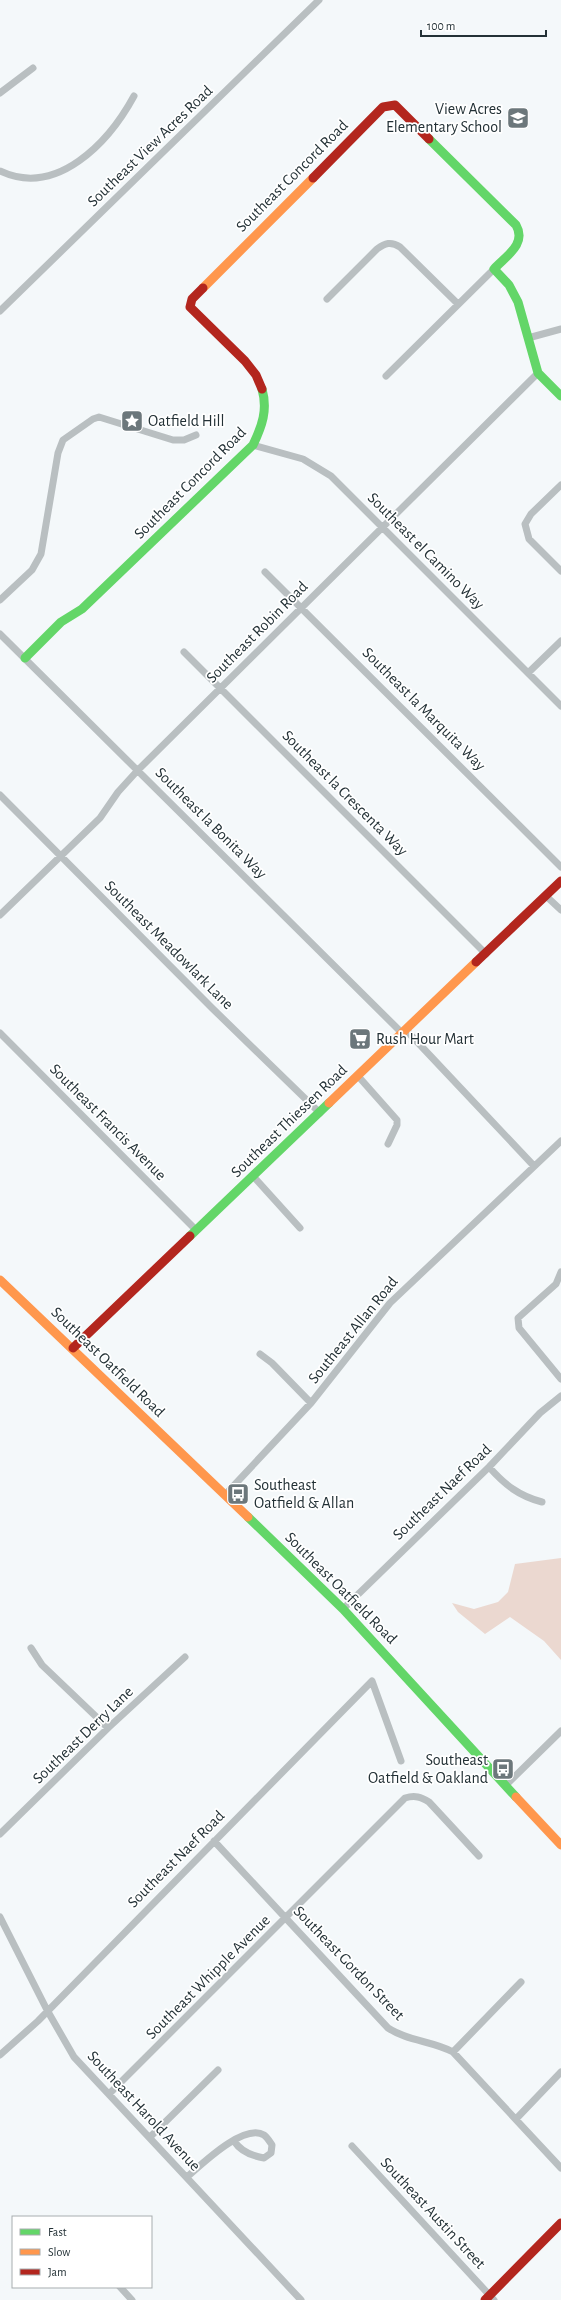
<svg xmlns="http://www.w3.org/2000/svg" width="561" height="2300" viewBox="0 0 561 2300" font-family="'Alegreya Sans',sans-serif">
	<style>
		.forest { fill: #ebd8d0 }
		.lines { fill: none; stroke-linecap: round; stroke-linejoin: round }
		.street { stroke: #b9bfc1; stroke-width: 7 }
		.fast { stroke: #63d668; stroke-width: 9 }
		.slow { stroke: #ff974d; stroke-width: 9 }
		.jam { stroke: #b3261e; stroke-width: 9 }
		.labels { text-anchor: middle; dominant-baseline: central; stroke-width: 3.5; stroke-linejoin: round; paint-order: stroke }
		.poi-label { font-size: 16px; fill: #233136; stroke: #fff; text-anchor: start }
		.street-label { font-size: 16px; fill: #233136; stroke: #fff }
	</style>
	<rect width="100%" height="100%" fill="#f4f8fa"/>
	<!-- forest -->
	<path class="forest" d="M561 1558V1660L544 1641 510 1617 485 1634 458 1612 452 1603 474 1609 498 1602 508 1592 515 1564Z"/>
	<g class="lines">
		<!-- street -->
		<path class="street" d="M0 93 33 68
			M0 171C57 198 109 142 134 96
			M327 299 377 249C385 243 391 241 400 247L458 304
			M0 311 319 0
			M528 338 561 329
			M386 376 494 269
			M253 445 303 459 331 476 561 706
			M561 485 531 514 525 524 529 539 561 571
			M265 572 561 867
			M0 600 32 570 41 554 58 453 63 440 93 419 99 417 173 440H184L196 435
			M0 634 402 1033
			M184 652 486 954
			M528 673 561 641
			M0 795 212 1008 320 1113
			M546 896 561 910
			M0 915 100 818 118 792 138 770 538 373
			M406 1030 534 1166
			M0 1033 196 1230
			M358 1076 397 1120V1125L388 1144
			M253 1176 300 1228
			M561 1272 556 1284 518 1318 519 1328 561 1379
			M260 1354 272 1363 311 1403
			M489 1467C505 1485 519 1496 542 1502
			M225 1495 311 1403 390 1303 561 1141
			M343 1609 489 1467 540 1413 561 1396
			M31 1648 42 1665 108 1728
			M506 1785 561 1731
			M0 1834 108 1728 185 1657
			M214 1841 388 2028C407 2041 433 2041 453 2052L561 2168
			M0 1917 47 2010 74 2057 301 2300
			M453 2052 521 1982
			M0 2055 38 2021 372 1681 401 1761
			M109 2094 405 1798C415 1795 421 1797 429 1802L479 1856
			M516 2119 561 2072
			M150 2137 218 2070
			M352 2146 494 2300
			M187 2177C202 2164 244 2123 264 2135 267 2137 270 2142 272 2145L271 2153 264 2158C252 2156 241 2152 234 2141
			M120 2287 132 2300"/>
		<!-- fast -->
		<path class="fast" d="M429 139 516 225C527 244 506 256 494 269L509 285 518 302 538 373 561 396
			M25 658 61 622 82 609 253 445C262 426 268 410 262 389
			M190 1236 329 1103
			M248 1517 343 1609 516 1797"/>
		<!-- slow -->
		<path class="slow" d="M203 288 313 178
			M329 1103 476 962
			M0 1280 248 1517
			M516 1797 561 1845"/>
		<!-- jam -->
		<path class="jam" d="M313 178 383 107 395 105 429 139
			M203 288 192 299 190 307 245 361 256 375 262 389
			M476 962 561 881
			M73 1348 190 1236
			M485 2300 561 2223"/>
	</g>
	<!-- icons -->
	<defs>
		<g id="school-square" transform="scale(1.15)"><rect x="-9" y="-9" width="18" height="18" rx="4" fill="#6c777b" stroke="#fff"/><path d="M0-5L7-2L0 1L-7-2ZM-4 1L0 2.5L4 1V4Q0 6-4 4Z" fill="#fff"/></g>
		<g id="sight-square" transform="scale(1.15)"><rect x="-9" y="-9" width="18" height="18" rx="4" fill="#6c777b" stroke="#fff"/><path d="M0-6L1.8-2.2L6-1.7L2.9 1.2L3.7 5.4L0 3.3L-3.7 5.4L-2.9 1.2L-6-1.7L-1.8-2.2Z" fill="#fff"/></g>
		<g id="supermarket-square" transform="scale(1.15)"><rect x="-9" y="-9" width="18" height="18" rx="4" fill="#6c777b" stroke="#fff"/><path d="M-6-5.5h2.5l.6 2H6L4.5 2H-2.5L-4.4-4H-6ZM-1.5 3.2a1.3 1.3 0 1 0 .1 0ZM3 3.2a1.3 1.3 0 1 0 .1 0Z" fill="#fff"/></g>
		<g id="bus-square" transform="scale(1.15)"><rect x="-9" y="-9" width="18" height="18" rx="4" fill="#6c777b" stroke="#fff"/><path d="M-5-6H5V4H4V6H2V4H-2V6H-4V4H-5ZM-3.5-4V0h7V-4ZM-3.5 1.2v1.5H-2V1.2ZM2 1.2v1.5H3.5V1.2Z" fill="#fff"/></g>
	</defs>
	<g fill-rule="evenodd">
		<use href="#school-square" x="518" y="118"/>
		<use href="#sight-square" x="132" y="421"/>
		<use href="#supermarket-square" x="360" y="1039"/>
		<use href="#bus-square" x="238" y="1494"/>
		<use href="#bus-square" x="503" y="1769"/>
	</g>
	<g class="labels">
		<!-- poi labels -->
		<g class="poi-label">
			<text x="502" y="109" text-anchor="end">View Acres<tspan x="502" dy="18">Elementary School</tspan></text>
			<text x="148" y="421">Oatfield Hill</text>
			<text x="376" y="1039">Rush Hour Mart</text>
			<text x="254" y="1485">Southeast<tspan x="254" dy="18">Oatfield &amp; Allan</tspan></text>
			<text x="488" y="1760" text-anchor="end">Southeast<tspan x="488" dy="18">Oatfield &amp; Oakland</tspan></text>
		</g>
		<!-- street labels -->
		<g class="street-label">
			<text transform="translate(150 146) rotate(-44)">Southeast View Acres Road</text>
			<text transform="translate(292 176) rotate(-45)">Southeast Concord Road</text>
			<text transform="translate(190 483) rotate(-45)">Southeast Concord Road</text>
			<text transform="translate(426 551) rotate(45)">Southeast el Camino Way</text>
			<text transform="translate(257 632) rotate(-45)">Southeast Robin Road</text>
			<text transform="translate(424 709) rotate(45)">Southeast la Marquita Way</text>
			<text transform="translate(345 793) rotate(45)">Southeast la Crescenta Way</text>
			<text transform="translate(211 823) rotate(45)">Southeast la Bonita Way</text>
			<text transform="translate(169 945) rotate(45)">Southeast Meadowlark Lane</text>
			<text transform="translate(289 1121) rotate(-44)">Southeast Thiessen Road</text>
			<text transform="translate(108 1122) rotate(45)">Southeast Francis Avenue</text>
			<text transform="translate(353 1330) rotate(-51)">Southeast Allan Road</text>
			<text transform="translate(108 1362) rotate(44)">Southeast Oatfield Road</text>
			<text transform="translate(442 1492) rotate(-44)">Southeast Naef Road</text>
			<text transform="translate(341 1588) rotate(45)">Southeast Oatfield Road</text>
			<text transform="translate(83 1735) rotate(-44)">Southeast Derry Lane</text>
			<text transform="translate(176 1859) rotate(-45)">Southeast Naef Road</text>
			<text transform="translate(349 1963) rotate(46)">Southeast Gordon Street</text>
			<text transform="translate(208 1977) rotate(-45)">Southeast Whipple Avenue</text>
			<text transform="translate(144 2111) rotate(47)">Southeast Harold Avenue</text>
			<text transform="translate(433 2213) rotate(47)">Southeast Austin Street</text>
		</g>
	</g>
	<!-- legend -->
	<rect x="12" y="2216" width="140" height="72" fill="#ffffff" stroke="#a7adaf"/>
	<rect x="20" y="2229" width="20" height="6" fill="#63d668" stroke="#a7adaf"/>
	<text x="48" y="2236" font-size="12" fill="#233136">Fast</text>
	<rect x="20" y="2249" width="20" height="6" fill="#ff974d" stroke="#a7adaf"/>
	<text x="48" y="2256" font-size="12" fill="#233136">Slow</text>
	<rect x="20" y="2269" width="20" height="6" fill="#b3261e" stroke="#a7adaf"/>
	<text x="48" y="2276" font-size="12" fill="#233136">Jam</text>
	<!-- scale -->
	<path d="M421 30v6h125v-6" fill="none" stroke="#233136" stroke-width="2"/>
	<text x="427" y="30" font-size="12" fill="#233136" stroke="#ffffff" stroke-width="3" paint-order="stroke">100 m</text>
</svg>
